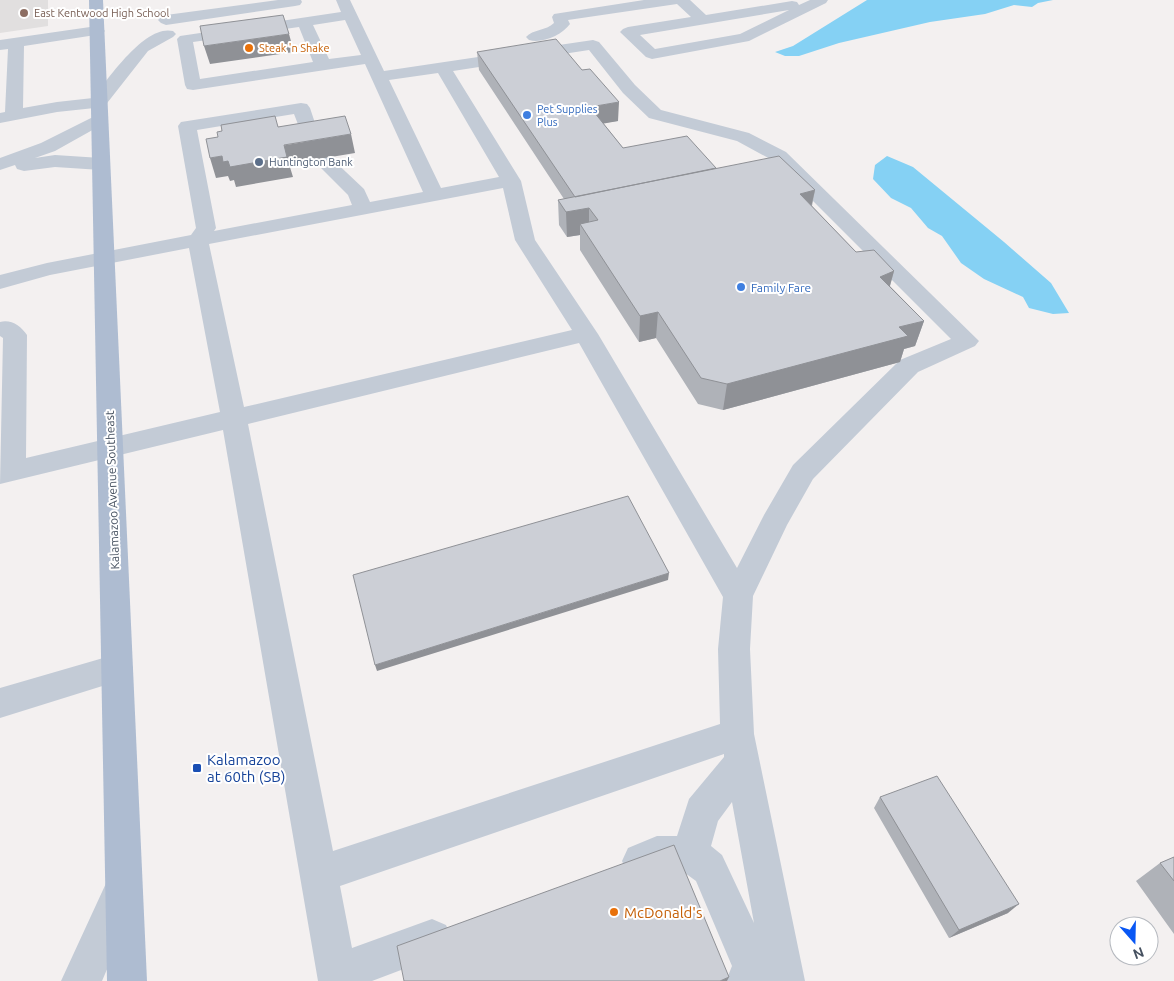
<svg xmlns="http://www.w3.org/2000/svg" width="1174" height="981" viewBox="0 0 1174 981" font-family="Ubuntu,sans-serif">
	<style>
		.education { fill: #e1dfdf }
		.water { fill: #85d1f4 }
		.lines { fill: none; stroke-linecap: round; stroke-linejoin: round }
		.minor { fill: #c3cbd6; fill-rule: evenodd }
		.major { fill: #aebcd1; fill-rule: evenodd }
		.wall { fill: #afb2b8 }
		.shaded-wall { fill: #8f9196 }
		.building { fill: #cccfd6; stroke: #8f9196 }
		.education-dot { fill: #8d6e63; stroke: #fff; stroke-width: 2 }
		.food-dot { fill: #e8710a; stroke: #fff; stroke-width: 2 }
		.shop-dot { fill: #3f7fe0; stroke: #fff; stroke-width: 2 }
		.service-dot { fill: #5c6f8a; stroke: #fff; stroke-width: 2 }
		.transit-dot { fill: #1a4fb4; stroke: #fff; stroke-width: 2 }
		.labels { text-anchor: middle; dominant-baseline: central; stroke-width: 4; stroke-linejoin: round; paint-order: stroke }
		.far-education-label { font-size: 11px; fill: #785e54; stroke: #fff; text-anchor: start }
		.far-food-label { font-size: 11px; fill: #c56008; stroke: #fff; text-anchor: start }
		.far-shop-label { font-size: 11px; fill: #366cbe; stroke: #fff; text-anchor: start }
		.far-service-label { font-size: 11px; fill: #4e5e75; stroke: #fff; text-anchor: start }
		.shop-label { font-size: 12px; fill: #366cbe; stroke: #fff; text-anchor: start }
		.street-label { font-size: 12px; fill: #465160; stroke: #fff }
		.near-transit-label { font-size: 15px; fill: #164399; stroke: #fff; text-anchor: start }
		.near-food-label { font-size: 15px; fill: #c56008; stroke: #fff; text-anchor: start }
	</style>
	<rect width="100%" height="100%" fill="#f3f0f0"/>
	<!-- education -->
	<path class="education" d="M0 0H48V26L0 33Z"/>
	<!-- water -->
	<path class="water" d="M867 0H1053L1038 3 1032 7 1014 5 985 14 930 22 839 43 799 56H785L775 52 793 46Z
		M887 156 913 167 1004 242 1051 283 1069 313 1053 314 1029 308 1023 297 984 279 961 263 942 236 928 228 911 208 891 198 873 179 875 165Z"/>
	<g class="lines">
		<!-- minor -->
		<path class="minor" d="M278 0H301L302 2 300 5 295 6 166 25 161 23 158 20 161 17 166 15Z
			M336 0H350L384 71 593 40 599 42 635 85 661 110 749 133 786 152 979 341 975 346 918 372 813 479 787 525 753 596 750 649 754 734 805 981H726L732 966 696 881 685 873 657 874 641 880 628 874 622 861 628 848 657 836H677L689 799 724 757V754L340 886 352 948 432 919 446 925 452 939 446 953 372 981H318L223 430 0 484 3 338 0 336V322C11 319 21 326 27 335L26 458 220 412 189 248 50 275 0 289V275L47 263 191 235 196 228 178 126 181 122 301 103 307 104 310 108 321 141 318 145 312 146 306 145 294 114 197 130 216 228 214 231 352 205 348 195 312 159 314 155 321 153 328 155 364 189 370 202 423 192 365 64 193 90 187 89 185 85 177 39 180 36 341 12ZM345 20 361 55 329 59 313 25ZM299 27 313 62 200 79 193 42ZM589 50 623 93 649 118 737 141 772 160 951 339 900 360 793 465 764 515 737 568 598 334 535 240 521 181 453 71ZM438 73 499 177 441 188 389 80ZM503 188 515 240 572 330 244 407 209 244ZM579 343 723 597 718 649 720 724 333 851 248 424ZM732 802 754 923 722 855 711 846 718 821Z
			M644 0H690L706 15 792 1 797 2 799 5 810 0H828L826 3 749 41 652 59 646 57 620 32 623 29 628 27 691 17 677 4 568 20 570 24C562 35 542 44 529 40L526 37C533 29 546 31 554 23L552 17 554 14ZM789 10 740 34 655 49 640 35Z
			M97 26 102 28 105 31 102 34 24 46 23 108 57 102 93 98C108 79 145 24 173 31L176 34 173 37 148 51 104 107 57 112 0 123V113L5 112 8 49 0 50V40Z
			M99 114 105 115 108 119 105 123 55 151 35 158 55 155 101 158 108 160 110 164 108 168 101 170 55 167 24 171 17 169 15 165 0 170V158L41 143Z
			M117 654 128 658 133 668 128 678 0 718V688Z
			M121 873 134 879 140 892 102 981H61L108 879Z"/>
		<!-- major -->
		<path class="major" d="M89 0H103L147 981H107Z"/>
	</g>
	<!-- wall -->
	<path class="wall" d="M477 52 618 121 603 123 623 148 815 190 812 206 856 252 894 271 890 286 924 321 915 346 904 349 900 362 723 410 698 404 656 338 639 342 580 250V235L567 237 559 225 558 200 564 199 479 70Z
		M880 797 1008 913 949 938 874 808Z
		M1174 857V934L1136 881 1160 863Z"/>
	<!-- shaded-wall -->
	<path class="shaded-wall" d="M289 34 294 52 210 64 204 46Z
		M619 102 618 121 590 126V107Z
		M351 134 355 153 289 164 293 177 236 187 234 180 230 181 228 176 216 178 210 158Z
		M815 190 809 216 800 194Z
		M589 208V233L580 224V235L567 237 566 212Z
		M894 271 887 296 880 277Z
		M658 312 656 338 639 342 640 316Z
		M924 321 915 346 904 349 900 362 723 410 727 384 899 327Z
		M669 573 668 580 377 671 375 665Z
		M1019 904 1008 913 949 938 959 930Z
		M729 977 727 981H720Z"/>
	<!-- building -->
	<path class="building" d="M283 15 289 34 204 46 200 26Z
		M556 39 582 70 590 69 619 102 590 107 623 148 687 136 716 168 575 197 477 52Z
		M275 116 278 127 345 116 351 134 284 145 287 157 230 167 228 161 223 162 222 156 210 158 206 139 218 137 217 132 222 131 221 125Z
		M779 156 815 190 800 194 856 252 874 250 894 271 880 277 924 321 899 327 908 336 727 384 701 378 658 312 640 316 580 224 598 220 589 208 566 212 558 200Z
		M628 496 669 573 375 665 353 575Z
		M937 776 1019 904 959 930 880 797Z
		M674 845 729 977 720 981H404L397 946Z
		M1174 857V881L1160 863Z"/>
	<!-- markers -->
	<circle class="education-dot" cx="24" cy="13" r="5"/>
	<g class="food-dot">
		<circle cx="249" cy="48" r="5"/>
		<circle cx="614" cy="912" r="5"/>
	</g>
	<g class="shop-dot">
		<circle cx="527" cy="115" r="5"/>
		<circle cx="741" cy="287" r="5"/>
	</g>
	<circle class="service-dot" cx="259" cy="162" r="5"/>
	<rect class="transit-dot" x="192" y="763" width="10" height="10" rx="2.5"/>
	<g class="labels">
		<!-- far-education labels -->
		<g class="far-education-label">
			<text x="34" y="13">East Kentwood High School</text>
		</g>
		<!-- far-food labels -->
		<g class="far-food-label">
			<text x="259" y="48">Steak 'n Shake</text>
		</g>
		<!-- far-shop labels -->
		<g class="far-shop-label">
			<text x="537" y="109">Pet Supplies<tspan x="537" dy="13">Plus</tspan></text>
		</g>
		<!-- far-service labels -->
		<g class="far-service-label">
			<text x="269" y="162">Huntington Bank</text>
		</g>
		<!-- shop labels -->
		<g class="shop-label">
			<text x="751" y="287">Family Fare</text>
		</g>
		<!-- street labels -->
		<g class="street-label">
			<text transform="translate(112 490) rotate(-92)">Kalamazoo Avenue Southeast</text>
		</g>
		<!-- near-transit labels -->
		<g class="near-transit-label">
			<text x="207" y="759">Kalamazoo<tspan x="207" dy="17">at 60th (SB)</tspan></text>
		</g>
		<!-- near-food labels -->
		<g class="near-food-label">
			<text x="624" y="912">McDonald's</text>
		</g>
	</g>
	<!-- north arrow -->
	<g transform="translate(1134 941) rotate(160)"><circle r="24" fill="#ffffff" stroke="#b5b9bf"/>
	<path d="M0-4L9 19L0 12L-9 19Z" fill="#0957f4"/>
	<text y="-8" font-size="14" font-weight="bold" text-anchor="middle" fill="#465160">N</text>
	</g>
</svg>
